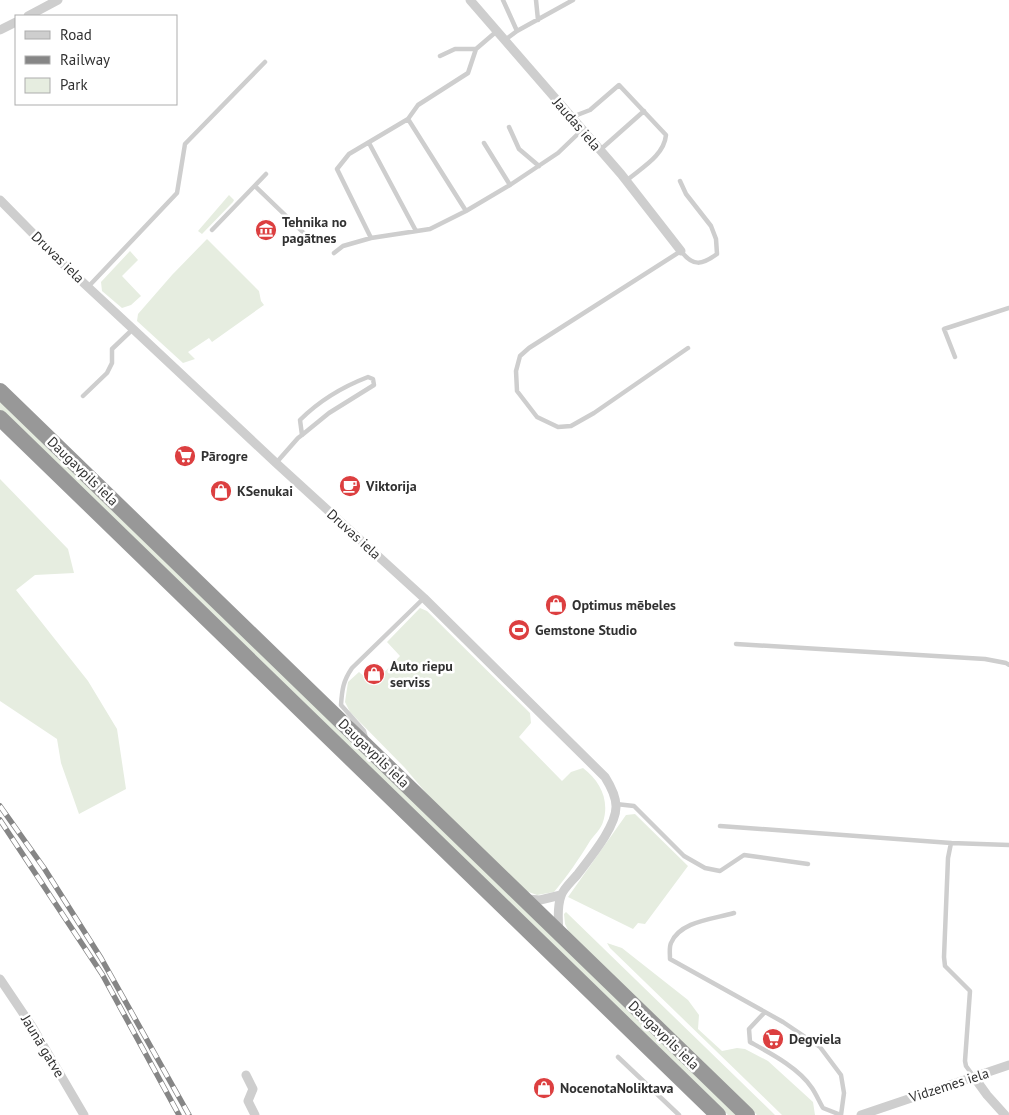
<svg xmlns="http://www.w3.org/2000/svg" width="1009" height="1115" viewBox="0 0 1009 1115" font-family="'PT Sans',sans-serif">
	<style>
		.green { fill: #e6ede0 }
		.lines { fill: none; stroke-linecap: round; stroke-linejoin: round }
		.lane { stroke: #cecece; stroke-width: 4.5 }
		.street { stroke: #cecece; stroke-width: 9 }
		.highway { stroke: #989898; stroke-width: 16 }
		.rail-casing { stroke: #868686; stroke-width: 5.5 }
		.rail { stroke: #fff; stroke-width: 4; stroke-dasharray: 11; stroke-linecap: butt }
		.labels { text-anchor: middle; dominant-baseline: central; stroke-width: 5; stroke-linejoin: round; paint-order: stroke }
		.street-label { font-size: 14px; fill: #313131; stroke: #fff }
		.poi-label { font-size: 14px; font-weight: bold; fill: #313131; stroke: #fff; text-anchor: start }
	</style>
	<rect width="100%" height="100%" fill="#fff"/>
	<!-- green -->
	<path class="green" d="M229 195 234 200 233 202 202 234 198 231Z
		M207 239 259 291 261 301 264 305 212 342 209 338 188 352 195 359 183 363 137 321 138 314 172 275Z
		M130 251 138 260 122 276 141 296 131 305 122 308 102 291 101 282Z
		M0 400 738 1115H728L0 410Z
		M0 479 68 549 74 573 35 575 16 590 88 681 117 729 126 789 79 814 61 763 57 739 0 701Z
		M420 608 427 611 530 713 531 723 519 737 562 781 571 772 583 768C600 781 610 800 603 822 601 829 594 835 590 841 579 859 568 875 554 892L537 895 523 890 432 800 405 768 350 712 345 702 348 682 359 672 373 684 400 656 387 642Z
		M635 814 688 866 645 924 638 923 633 929 568 897 626 815Z
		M566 912 775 1115H757L570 934 565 924 564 914Z
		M607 943 622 948 688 1000 699 1015 698 1029 722 1051 737 1048 745 1049 768 1061 813 1102 815 1115H782L610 948Z"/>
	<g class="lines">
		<!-- lane -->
		<path class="lane" d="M503 0 517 31
			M536 0 538 20
			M505 40 517 31 573 0
			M440 56 455 49H476
			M572 117 590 110 619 85 666 135C664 156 641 168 626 181
			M509 127 519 149 539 166
			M369 143 416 231
			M484 143 510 185
			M600 150 644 111
			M680 181 686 194 711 226 716 239 717 254C702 265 693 267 681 251L529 348 520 356 516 371 517 391 537 417 558 427 571 426 594 413 688 348
			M255 186 311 240
			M466 211 408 119 418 105 468 73 476 49 497 31
			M212 230 266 174
			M371 238 337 169 349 154 408 119
			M334 253 343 246 371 238 430 229 466 211 510 185 558 153 582 130
			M88 287 177 193 185 144 265 62
			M955 357 944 329 1009 308
			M83 396 107 373 112 363V349L133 329
			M276 463 298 438 302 435 329 413 374 385 373 379 368 377C342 387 320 400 300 420L302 435
			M736 644 985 659 1006 663 1009 665
			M366 738 364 731 341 705C342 690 343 681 352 668L424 598
			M616 804 634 806 684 856 705 868 720 871 744 855 808 864
			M720 826 951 843 1009 845
			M951 843 948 858 944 957 945 966 970 991 965 1061 966 1066 974 1077
			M734 913C714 919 680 921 671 943 669 947 670 954 670 959L783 1022 820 1047 841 1075 844 1093 841 1115 823 1108C819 1101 816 1094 812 1088 799 1068 770 1053 750 1042L749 1029 765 1012
			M618 1057 679 1115"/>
		<!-- street -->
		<path class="street" d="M470 0 621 174 681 251
			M28 16 58 0
			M0 30 16 22
			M0 200 61 262 133 329 276 463 424 598 605 777C610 785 616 796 616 806 617 826 589 859 577 875 572 881 563 889 561 896 557 907 558 920 559 931
			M527 899 540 900 561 895
			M0 979 33 1028 84 1115
			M246 1075 253 1089 248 1101 255 1115
			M974 1077 987 1095 1005 1115
			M861 1115 1009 1065"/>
		<!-- highway -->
		<path class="highway" d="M0 391 747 1115
			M0 418 718 1115"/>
		<!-- rail casing -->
		<g class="rail-casing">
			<path id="rail" d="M0 806 44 868 101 958 189 1115
				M0 820 102 974 179 1115"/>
		</g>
		<!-- rail -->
		<use href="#rail" class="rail"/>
	</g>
	<!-- icons -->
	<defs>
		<g id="museum-disc" transform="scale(1.125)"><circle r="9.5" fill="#dc3f40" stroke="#fff"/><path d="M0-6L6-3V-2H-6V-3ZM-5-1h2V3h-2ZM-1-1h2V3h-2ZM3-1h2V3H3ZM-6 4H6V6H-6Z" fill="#fff"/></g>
		<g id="supermarket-disc" transform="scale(1.125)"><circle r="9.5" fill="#dc3f40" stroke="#fff"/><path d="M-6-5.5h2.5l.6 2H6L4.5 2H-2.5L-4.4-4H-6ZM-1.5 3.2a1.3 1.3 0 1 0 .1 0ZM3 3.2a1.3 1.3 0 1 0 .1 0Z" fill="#fff"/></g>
		<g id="cafe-disc" transform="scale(1.125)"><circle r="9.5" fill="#dc3f40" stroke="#fff"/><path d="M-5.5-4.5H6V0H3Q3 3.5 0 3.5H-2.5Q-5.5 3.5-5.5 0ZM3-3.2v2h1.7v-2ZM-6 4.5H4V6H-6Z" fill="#fff"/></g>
		<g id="shop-disc" transform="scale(1.125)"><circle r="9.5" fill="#dc3f40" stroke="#fff"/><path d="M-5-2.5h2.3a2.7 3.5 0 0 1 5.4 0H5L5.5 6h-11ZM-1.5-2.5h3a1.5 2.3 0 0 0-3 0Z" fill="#fff"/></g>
		<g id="stadium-disc" transform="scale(1.125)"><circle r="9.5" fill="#dc3f40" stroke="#fff"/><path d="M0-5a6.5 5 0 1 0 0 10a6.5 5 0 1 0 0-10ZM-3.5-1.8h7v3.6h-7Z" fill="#fff"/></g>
	</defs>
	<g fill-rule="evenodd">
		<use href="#museum-disc" x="266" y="230"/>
		<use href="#supermarket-disc" x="185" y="456"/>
		<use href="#cafe-disc" x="350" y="486"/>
		<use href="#shop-disc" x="221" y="491"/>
		<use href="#shop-disc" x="556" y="605"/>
		<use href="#stadium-disc" x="519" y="630"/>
		<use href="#shop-disc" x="374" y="674"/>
		<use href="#supermarket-disc" x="773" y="1039"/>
		<use href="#shop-disc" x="544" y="1088"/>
	</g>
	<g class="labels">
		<!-- street labels -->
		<g class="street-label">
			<text transform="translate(577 124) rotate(49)">Jaudas iela</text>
			<text transform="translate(58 257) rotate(44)">Druvas iela</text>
			<text transform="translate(83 471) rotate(44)">Daugavpils iela</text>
			<text transform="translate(354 534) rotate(42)">Druvas iela</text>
			<text transform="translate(374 753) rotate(44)">Daugavpils iela</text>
			<text transform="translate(664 1035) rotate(44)">Daugavpils iela</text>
			<text transform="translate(43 1046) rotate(59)">Jaunā gatve</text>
			<text transform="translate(949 1085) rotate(-18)">Vidzemes iela</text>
		</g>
		<!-- poi labels -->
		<g class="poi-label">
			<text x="282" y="222">Tehnika no<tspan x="282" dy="16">pagātnes</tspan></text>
			<text x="201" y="456">Pārogre</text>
			<text x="366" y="486">Viktorija</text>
			<text x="237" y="491">KSenukai</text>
			<text x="572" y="605">Optimus mēbeles</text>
			<text x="535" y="630">Gemstone Studio</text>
			<text x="390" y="666">Auto riepu<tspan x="390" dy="16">serviss</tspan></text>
			<text x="789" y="1039">Degviela</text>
			<text x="560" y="1088">NocenotaNoliktava</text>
		</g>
	</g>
	<!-- legend -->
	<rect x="15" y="15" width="162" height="90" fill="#ffffff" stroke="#adadad"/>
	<rect x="25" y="31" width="25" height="8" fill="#cecece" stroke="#adadad"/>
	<text x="60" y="40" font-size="15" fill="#313131">Road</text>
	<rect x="25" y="56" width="25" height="8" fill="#868686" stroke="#adadad"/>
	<text x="60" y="65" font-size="15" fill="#313131">Railway</text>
	<rect x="25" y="78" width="25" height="15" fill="#e6ede0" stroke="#adadad"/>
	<text x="60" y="90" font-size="15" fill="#313131">Park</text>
</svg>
